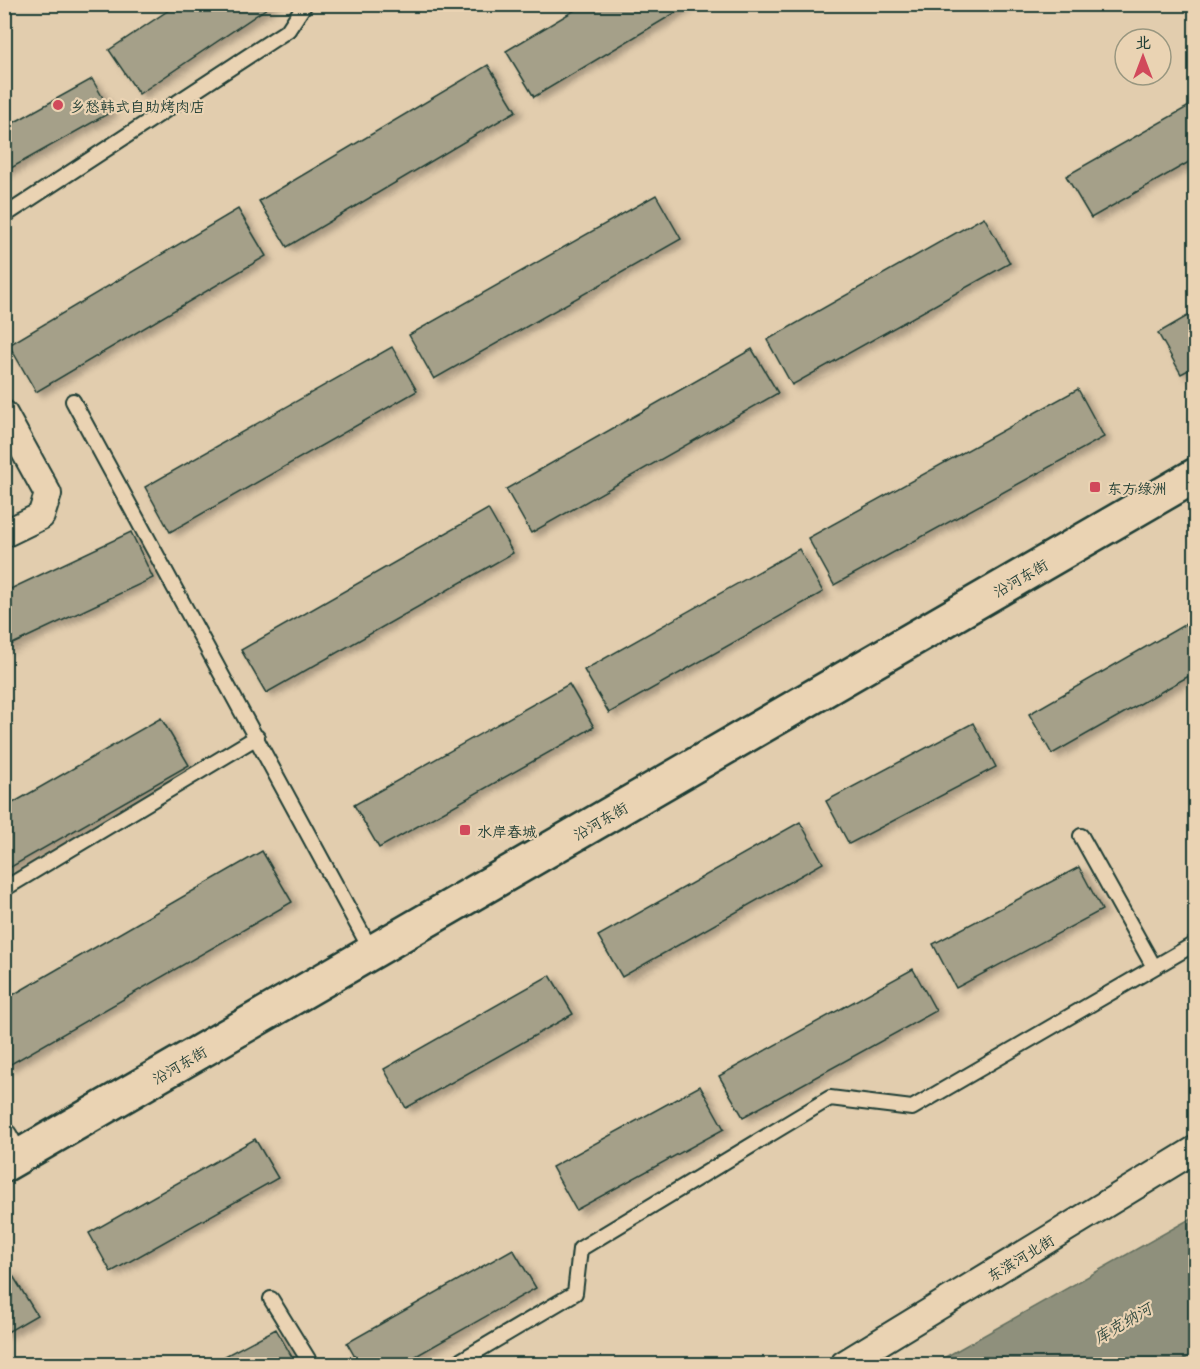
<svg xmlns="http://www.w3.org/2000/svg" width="1200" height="1369" viewBox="0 0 1200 1369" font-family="'Playpen Sans','LXGW WenKai TC',sans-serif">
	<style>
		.water { fill: #8f907b; stroke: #626f5f; stroke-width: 1.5 }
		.building { fill: #a5a089; stroke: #1f3d34; stroke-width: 1.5; filter: url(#shadow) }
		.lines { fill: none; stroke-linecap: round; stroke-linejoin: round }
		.service-casing { stroke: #1f3d34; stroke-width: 18 }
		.minor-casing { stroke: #1f3d34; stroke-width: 30 }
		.tertiary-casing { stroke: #1f3d34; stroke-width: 38 }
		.service { stroke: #ead3b3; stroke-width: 14 }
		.minor { stroke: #ead3b3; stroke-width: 26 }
		.tertiary { stroke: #ead3b3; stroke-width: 33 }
		.poi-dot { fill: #d1495b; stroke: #ead3b3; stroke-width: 2 }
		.labels { text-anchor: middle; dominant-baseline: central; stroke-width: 4.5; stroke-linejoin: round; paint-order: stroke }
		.poi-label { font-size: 15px; fill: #1f3d34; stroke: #ead3b3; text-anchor: start }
		.street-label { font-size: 15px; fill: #1f3d34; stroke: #ead3b3 }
		.water-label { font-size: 16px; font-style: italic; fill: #30493f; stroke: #ead3b3 }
	</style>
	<defs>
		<filter id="shadow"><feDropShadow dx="6" dy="4" stdDeviation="3" flood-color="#0004"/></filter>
	</defs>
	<rect width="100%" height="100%" fill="#e2cdae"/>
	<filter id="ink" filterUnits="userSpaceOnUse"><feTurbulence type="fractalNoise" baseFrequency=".0167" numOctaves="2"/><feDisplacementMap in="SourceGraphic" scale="12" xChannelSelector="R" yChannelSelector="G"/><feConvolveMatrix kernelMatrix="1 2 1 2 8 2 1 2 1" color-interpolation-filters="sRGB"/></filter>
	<g filter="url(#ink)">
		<!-- water -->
		<path class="water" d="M1195 1216V1353L1176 1364H933Z"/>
		<!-- building -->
		<path class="building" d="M178 4H273L139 94 109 50Z
			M585 4H690L534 97 506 51Z
			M488 65 516 111 287 247 259 201Z
			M92 79 111 112 4 172V128Z
			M1196 102V158L1091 218 1066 176Z
			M656 195 681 239 434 379 409 335Z
			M238 209 266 256 36 392 9 345Z
			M984 217 1010 263 792 385 767 340Z
			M1196 311V366L1181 374 1158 333Z
			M392 347 417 391 170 532 145 487Z
			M752 349 778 393 531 533 506 489Z
			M1078 389 1104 437 834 585 808 538Z
			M488 509 513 553 266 693 241 650Z
			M131 532 153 578 4 648V592Z
			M799 549 823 592 609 713 584 670Z
			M1196 618V672L1052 754 1029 714Z
			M569 684 594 727 379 848 354 805Z
			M161 718 189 765 4 871V808Z
			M973 723 996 767 849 844 826 801Z
			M800 822 823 863 622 977 598 936Z
			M262 851 292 902 4 1068V1000Z
			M1079 867 1102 910 956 988 933 944Z
			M913 969 936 1011 743 1117 719 1076Z
			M550 975 573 1014 406 1108 384 1069Z
			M700 1086 724 1129 576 1210 552 1167Z
			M255 1139 278 1178 111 1272 89 1233Z
			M513 1249 536 1288 402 1364H359L347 1343Z
			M10 1271 37 1315 4 1334V1275Z
			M276 1329 296 1364H210Z"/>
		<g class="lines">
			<!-- service casing -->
			<g class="service-casing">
				<path id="service" d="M4 216 288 30 305 4
					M73 401 372 952
					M1081 836 1154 967
					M4 889 257 737
					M271 1299 311 1364
					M455 1364 575 1293 580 1249 830 1098 912 1108 1196 943"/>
			</g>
			<!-- minor casing -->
			<g class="minor-casing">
				<path id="minor" d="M4 414 48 494 41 516 4 534
					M4 1137 16 1159
					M844 1364 1196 1149"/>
			</g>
			<!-- tertiary casing -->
			<g class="tertiary-casing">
				<path id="tertiary" d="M4 1165 1196 475"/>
			</g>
			<!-- service -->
			<use href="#service" class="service"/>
			<!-- minor -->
			<use href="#minor" class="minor"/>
			<!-- tertiary -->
			<use href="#tertiary" class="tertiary"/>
		</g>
	</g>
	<!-- markers -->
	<g class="poi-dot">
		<circle cx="58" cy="105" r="6"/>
		<rect x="1089" y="481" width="12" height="12" rx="3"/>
		<rect x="459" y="824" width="12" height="12" rx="3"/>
	</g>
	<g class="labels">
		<!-- poi labels -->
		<g class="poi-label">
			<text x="70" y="105">乡愁韩式自助烤肉店</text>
			<text x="1107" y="487">东方绿洲</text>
			<text x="477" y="830">水岸春城</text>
		</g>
		<!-- street labels -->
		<g class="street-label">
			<text transform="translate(1020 577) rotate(-30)">沿河东街</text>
			<text transform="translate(600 820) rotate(-30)">沿河东街</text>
			<text transform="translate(179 1064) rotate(-30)">沿河东街</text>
			<text transform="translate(1020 1257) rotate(-31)">东滨河北街</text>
		</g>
		<!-- water labels -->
		<g class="water-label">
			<text transform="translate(1122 1322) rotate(-30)">库克纳河</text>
		</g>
	</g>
	<!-- margin -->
	<rect width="1200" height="1369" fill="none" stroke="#ead3b3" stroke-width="24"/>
	<rect x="12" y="12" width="1176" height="1345" fill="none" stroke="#1f3d34" stroke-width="2" filter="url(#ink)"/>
	<!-- north arrow -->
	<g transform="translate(1143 57)"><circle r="28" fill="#ead3b3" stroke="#999780" stroke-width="1.5"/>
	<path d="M0-4.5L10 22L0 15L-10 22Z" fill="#d1495b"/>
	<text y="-9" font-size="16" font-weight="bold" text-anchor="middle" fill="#1f3d34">北</text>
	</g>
</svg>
